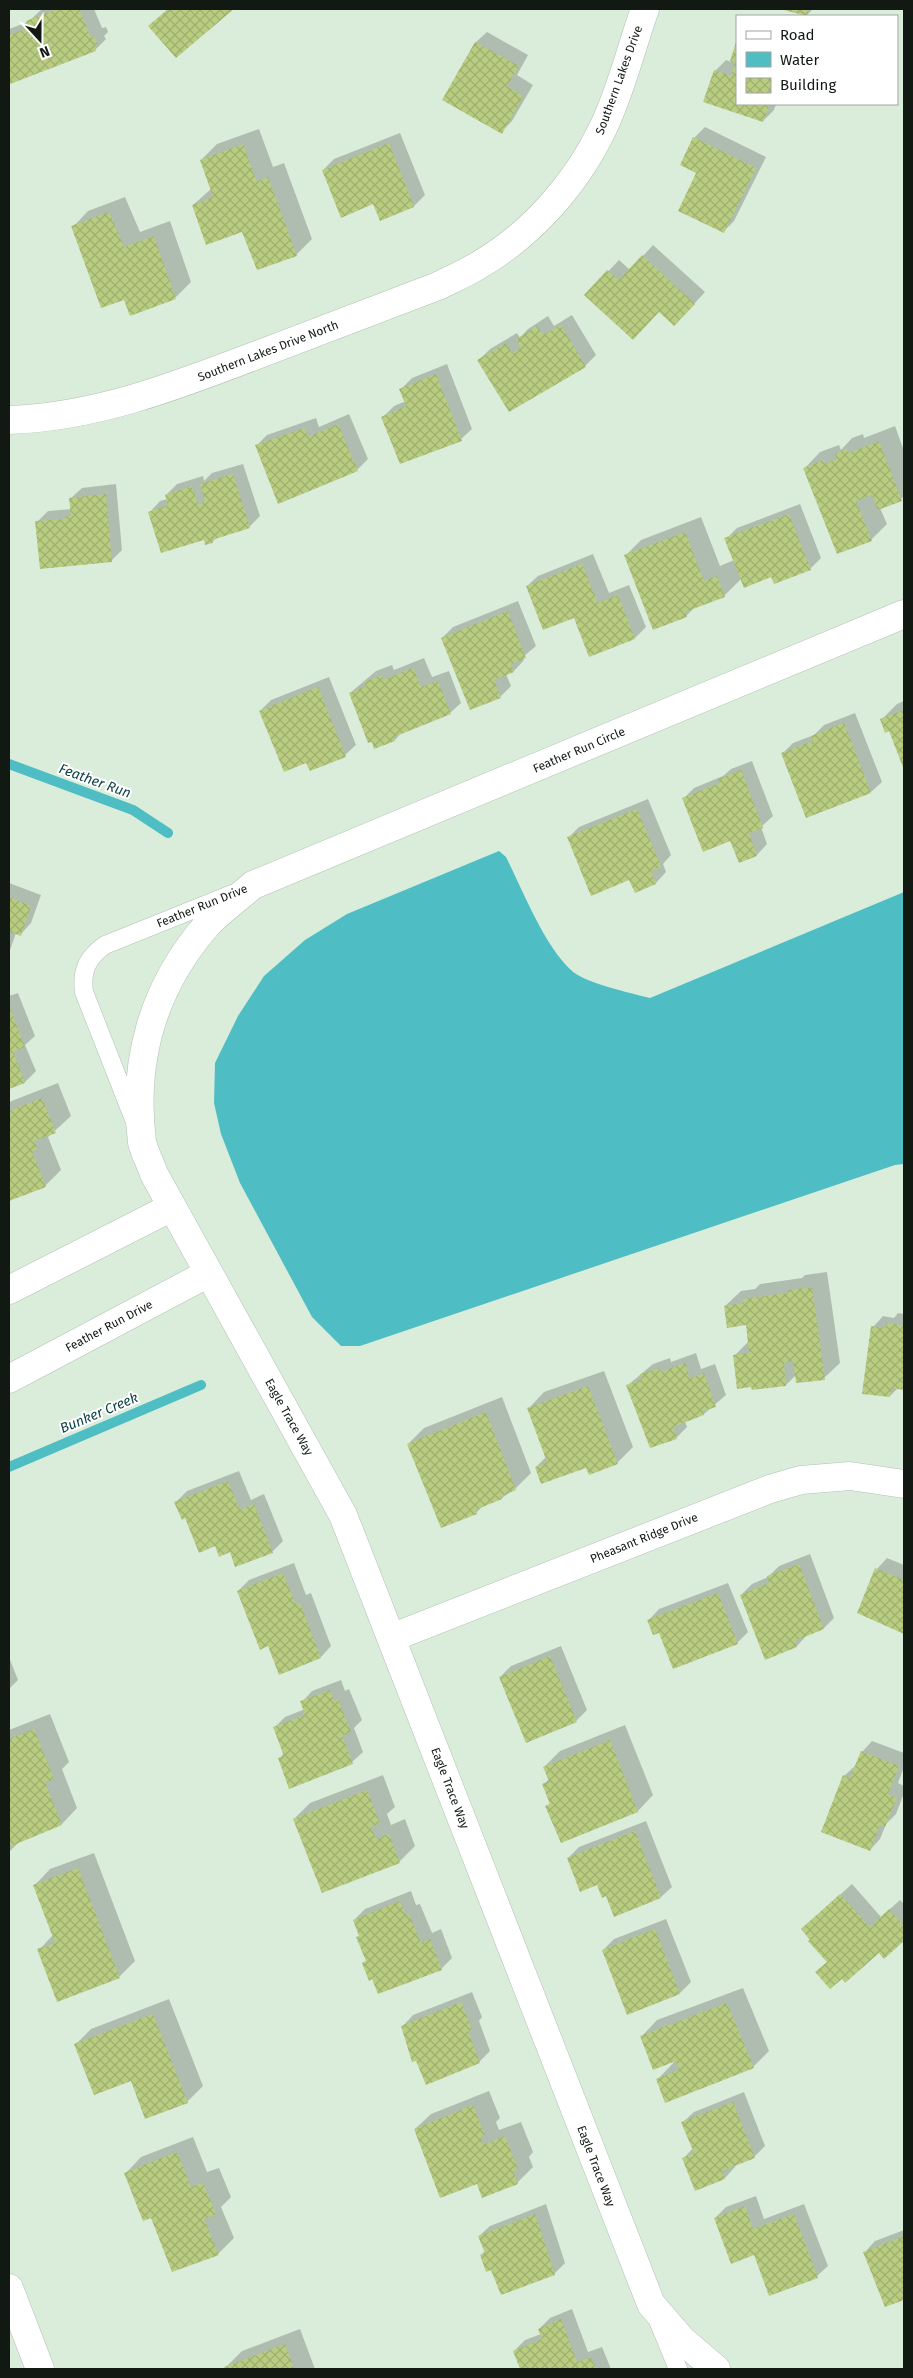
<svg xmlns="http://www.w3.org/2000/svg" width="913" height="2378" viewBox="0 0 913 2378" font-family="'Fira Sans',sans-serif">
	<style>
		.water { fill: #4ebec4 }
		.shadow { fill: #0003 }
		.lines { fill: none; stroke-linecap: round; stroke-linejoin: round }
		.stream { stroke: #4ebec4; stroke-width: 10 }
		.building { fill: url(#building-cross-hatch) }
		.service-casing { stroke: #b0c2b1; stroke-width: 19 }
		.minor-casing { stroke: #b0c2b1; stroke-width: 29 }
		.tertiary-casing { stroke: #b0c2b1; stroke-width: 29 }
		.service { stroke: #fff; stroke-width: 18 }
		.minor { stroke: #fff; stroke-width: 28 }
		.tertiary { stroke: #fff; stroke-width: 28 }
		.labels { text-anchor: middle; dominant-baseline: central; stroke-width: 4; stroke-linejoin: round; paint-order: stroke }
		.street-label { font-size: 12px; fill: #121913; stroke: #fff }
		.water-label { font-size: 14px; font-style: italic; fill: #114447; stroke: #fff }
	</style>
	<defs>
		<pattern id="building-cross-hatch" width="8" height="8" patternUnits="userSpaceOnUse" patternTransform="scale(1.25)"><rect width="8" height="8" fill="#b9cd81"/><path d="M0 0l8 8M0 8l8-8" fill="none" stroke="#9eaf6f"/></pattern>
	</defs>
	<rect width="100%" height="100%" fill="#daeddb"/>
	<!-- water -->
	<path class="water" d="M499 851 506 857C523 891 544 945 571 970 584 983 631 993 650 998L904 892V1164L895 1165 360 1346H341L312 1317 240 1183 221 1134 214 1103 215 1063 238 1016 264 976 305 940 347 914Z"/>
	<!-- shadow -->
	<path class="shadow" d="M42 9H94L102 28 106 27 108 32 104 36 106 39 95 50 11 83 9 77V29L28 22Z
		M168 9H232L176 57 150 26Z
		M783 9H813L806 16Z
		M487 32 528 55 517 75 533 85 512 121 501 132 444 100 476 42Z
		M737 45V104H776L774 110 763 121 705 101 715 71 726 60 731 62Z
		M705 127 766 157 734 221 723 232 698 172 694 138Z
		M259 129 273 167 284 163 312 239 296 255 193 205 211 189 201 160 217 144Z
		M400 133 425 195 414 206 380 219 374 203 323 170 334 159Z
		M125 197 140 232 170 221 191 282 175 298H124L73 227 88 211Z
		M653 245 705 292 685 314 586 295 619 260 630 270Z
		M572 315 596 355 585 366 479 360 490 349 517 333 520 338 528 329 548 316 554 326Z
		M447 364 472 429 461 439 401 463 383 417 394 406 406 401 401 389 412 378Z
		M349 414 368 459 357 470 256 446 267 435 316 418 319 427Z
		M895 426 904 451V497L880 508 887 524 871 540 805 468 820 452 839 445 841 450 852 438 863 434 864 438Z
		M243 464 260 516 249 527 218 537 212 542 150 512 160 501 167 499 166 495 177 484 203 476 204 481 212 473Z
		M116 484 122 550 111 561 37 522 48 511 72 509 71 498 82 488Z
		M9 489H10L9 512Z
		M800 504 821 558 810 569 741 579 724 596 695 607 686 616 625 556 641 540 701 517 720 566 734 560 726 539 737 528Z
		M593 554 609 593 629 585 646 627 635 638 589 656 575 617 527 586 538 576Z
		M518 601 536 646 523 657 524 660 514 671 506 674 511 686 500 697 442 638 453 627Z
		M424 658 432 677 449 671 461 703 450 713 402 732 395 740 350 693 376 671 392 665 394 670Z
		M329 677 356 745 345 755 307 761 260 711 271 700Z
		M904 701V766L890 729 881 720 897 704Z
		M855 713 882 782 871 792 782 754 793 743 814 735 824 725Z
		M752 761 773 816 761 827 767 844 757 855 731 839 684 798 694 788 723 776 731 769Z
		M648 799 671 855 663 864 666 872 656 883 568 838 579 827Z
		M9 883 41 895 31 923 21 934 16 933 9 953Z
		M18 993 35 1036 25 1045 36 1071 25 1082 9 1088V996Z
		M58 1083 71 1116 48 1137 61 1170 45 1186 9 1200V1102Z
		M827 1272 840 1363 824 1378 796 1375 786 1385 734 1356 749 1341 747 1324 725 1306 741 1291 755 1289 760 1284 802 1278 805 1275Z
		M898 1313 904 1314V1388H898L890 1396 873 1327 883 1316 894 1318Z
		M696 1353 701 1369 715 1364 726 1395 704 1414 685 1421 687 1427 676 1438 628 1385 653 1364 670 1358 671 1362Z
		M604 1371 633 1447 617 1463 536 1467 546 1457 529 1408 544 1392Z
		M502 1397 531 1473 515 1489 502 1498 484 1505 476 1513 408 1444 424 1428Z
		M239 1471 251 1500 264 1494 283 1541 272 1552 230 1551 215 1545 185 1516 176 1502 187 1491Z
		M810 1554 834 1618 824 1628 807 1635 797 1646 741 1595 752 1584 768 1577 779 1566Z
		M887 1558 904 1565V1632L859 1612 877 1569Z
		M294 1563 306 1595 311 1593 331 1646 321 1657 269 1645 238 1591 249 1580Z
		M728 1583 748 1632 737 1643 660 1631 649 1620 659 1609Z
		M561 1646 587 1710 576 1721 500 1677 511 1666Z
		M9 1657 18 1680 9 1689Z
		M341 1680 345 1691 349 1689 362 1720 354 1728 363 1752 352 1762 279 1759 284 1753 274 1728 285 1717 305 1709 302 1702 312 1691Z
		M50 1714 69 1762 62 1769 77 1808 62 1824 20 1841 9 1852V1730Z
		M625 1725 653 1795 638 1811 561 1842 547 1806 551 1802 544 1784 549 1779 544 1767 560 1751Z
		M872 1741 904 1753V1767L898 1783 904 1786V1793L896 1814 886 1824 880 1839 870 1850 823 1832 844 1776 856 1765 862 1752Z
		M383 1775 395 1807 387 1814 391 1825 405 1819 415 1846 399 1862 294 1819 310 1803Z
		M646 1821 672 1887 661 1897 614 1915 606 1895 598 1883 568 1858 579 1847Z
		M94 1853 135 1961 119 1977 39 1950 53 1935 35 1885 50 1869Z
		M852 1884 881 1917 900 1900 904 1904V1940L884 1957 879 1951 828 1961 802 1929Z
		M411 1891 416 1905 420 1904 432 1933 441 1929 452 1958 441 1969 373 1978 363 1963 367 1960 354 1920 365 1909Z
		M666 1919 691 1982 680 1993 628 2013 603 1950 614 1939Z
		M743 1988 769 2051 753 2067 658 2079 677 2059 642 2036 657 2020Z
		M472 1992 482 2017 479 2021 490 2051 479 2062 403 2026 413 2015Z
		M169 1999 203 2086 187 2102 131 2080 76 2044 91 2029Z
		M489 2091 500 2118 496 2122 499 2130 521 2122 533 2152 529 2157 533 2167 517 2183 477 2182 415 2129 431 2114Z
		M744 2092 765 2146 754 2157 734 2164 735 2167 725 2178 684 2158 693 2148 683 2122 694 2112Z
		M193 2137 207 2172 219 2168 231 2197 221 2207 234 2238 218 2254 152 2216 126 2173 141 2157Z
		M756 2196 764 2219 804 2204 828 2266 817 2276 755 2254 715 2218 726 2207Z
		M546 2204 565 2263 554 2274 492 2269 481 2255 485 2251 479 2236 490 2226Z
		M904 2230V2298L886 2306 865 2252 875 2241Z
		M572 2309 588 2352 602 2347 611 2369H521L514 2351 525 2340 541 2334 539 2329 550 2318Z
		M300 2329 315 2369H227L226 2367 242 2351Z"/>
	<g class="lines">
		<!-- stream -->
		<path class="stream" d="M9 764 133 810 168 833
			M9 1467 201 1385"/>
	</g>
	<!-- building -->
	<path class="building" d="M57 9H79L91 38 95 37 98 44 94 45 96 51 10 84 9 35 28 28 26 21Z
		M168 9H234L176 58 148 26Z
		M780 9H809L807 16Z
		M475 42 519 66 507 86 523 96 502 134 442 100Z
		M736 42 737 104H770L763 122 703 102 714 70 731 76 735 63 730 61Z
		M693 137 756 168 724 233 678 211 696 173 680 165Z
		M389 143 414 207 380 221 373 204 341 218 322 170Z
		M243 144 257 182 268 177 297 256 257 270 242 232 206 245 192 205 213 197 200 160Z
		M109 212 124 247 154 236 176 299 130 316 124 300 101 308 71 226Z
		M642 255 695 304 674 326 659 312 633 340 584 295 607 270 619 280Z
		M561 325 586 367 509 412 477 360 506 343 512 353 521 348 516 339 537 326 543 335Z
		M436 374 462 441 400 464 381 417 406 406 399 389Z
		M338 424 358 471 278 504 255 445 305 428 308 437Z
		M879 441 902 501 878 510 872 495 856 501 872 541 837 554 803 468 824 460 825 464 837 459 835 454 847 449 849 453Z
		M233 474 250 528 212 540 213 543 205 545 204 540 161 553 148 512 168 505 165 495 192 486 198 504 205 502 200 484Z
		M106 494 112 562 40 569 35 521 66 519V516H71L69 498Z
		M789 514 811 570 774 584 771 577 744 588 724 538Z
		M685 532 704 581 717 576 725 597 685 612 687 617 653 630 624 555Z
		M582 564 598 603 618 595 635 639 589 657 574 618 543 630 526 586Z
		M508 611 526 658 511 664 514 672 494 680 501 698 470 710 441 638Z
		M413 668 421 687 438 681 451 714 394 737 395 741 374 749 372 742 368 743 349 693 366 686 364 682 382 675 383 680Z
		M318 687 346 757 310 771 306 763 284 772 259 711Z
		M904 710V770L889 731 885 733 880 719Z
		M844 723 871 793 806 818 781 753 813 741 811 736Z
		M741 770 763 828 749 833 757 856 739 863 730 841 703 852 682 798 720 783 718 779Z
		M637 809 661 867 651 871 656 884 635 893 629 880 591 896 567 837Z
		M9 897 31 906 21 936 10 932 9 936Z
		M9 1006 25 1047 13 1052 25 1083 9 1089Z
		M42 1098 56 1133 34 1141 38 1149 32 1151 46 1187 9 1201V1111Z
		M812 1287 825 1380 796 1383 793 1361 784 1363 786 1386 752 1390 751 1387 737 1389 733 1355 749 1353 746 1325 727 1328 724 1306 744 1303 743 1299 788 1293V1290Z
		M886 1323 904 1326V1390L892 1388 890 1397 862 1394 871 1326 886 1328Z
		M685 1363 690 1379 704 1373 716 1407 703 1411 704 1415 673 1427 677 1439 650 1448 626 1385 642 1379 640 1374 659 1368 660 1372Z
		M588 1386 618 1464 589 1475 586 1468 541 1484 535 1467 547 1462 527 1408Z
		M486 1412 516 1490 501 1496 502 1499 475 1510 477 1514 441 1528 407 1444Z
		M228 1481 240 1510 254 1504 273 1553 235 1567 230 1552 219 1557 215 1546 199 1553 185 1518 182 1520 174 1502Z
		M799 1564 824 1629 795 1641 797 1647 765 1660 740 1595 769 1583 767 1576Z
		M875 1568 904 1580V1634L857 1613Z
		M283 1573 296 1605 300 1603 321 1658 279 1675 268 1646 260 1650 237 1591Z
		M718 1593 738 1644 673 1669 659 1633 653 1635 647 1620Z
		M550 1656 577 1722 526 1743 499 1677Z
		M330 1690 334 1701 338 1699 351 1732 342 1736 353 1764 289 1789 278 1758 284 1756 273 1727 305 1715 300 1701Z
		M34 1729 54 1779 45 1782 62 1825 9 1847V1739Z
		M610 1740 638 1812 561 1843 545 1806 550 1804 542 1784 549 1781 543 1767Z
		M861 1751 899 1766 888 1794 897 1798 885 1827 880 1825 870 1851 821 1832 843 1775 850 1778Z
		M367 1790 380 1823 371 1827 376 1839 389 1834 400 1863 322 1893 293 1819Z
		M635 1831 661 1898 614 1917 606 1896 602 1898 597 1885 580 1892 567 1858Z
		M78 1868 120 1978 57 2002 37 1949 55 1943 33 1885Z
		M840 1894 870 1927 889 1909 904 1926V1941L884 1959 879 1953 845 1983 842 1979 830 1989 815 1972 827 1962 808 1941 810 1940 801 1929Z
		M400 1901 406 1915 409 1914 421 1943 430 1939 442 1970 378 1994 372 1979 369 1981 362 1963 366 1961 356 1937 359 1936 353 1920Z
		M655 1929 680 1994 627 2015 602 1950Z
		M461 2002 472 2029 468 2031 480 2063 426 2085 416 2061 412 2062 401 2026Z
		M727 2003 754 2068 665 2103 656 2079 679 2070 676 2061 653 2070 640 2036Z
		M153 2014 188 2103 145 2119 131 2081 94 2095 74 2044Z
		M733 2102 755 2158 722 2171 725 2179 695 2191 682 2158 694 2153 681 2122Z
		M473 2105 485 2135 481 2137 483 2145 505 2136 518 2169 513 2171 518 2184 482 2198 477 2184 440 2198 414 2129Z
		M177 2152 191 2187 203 2183 216 2214 204 2219 219 2255 172 2272 151 2218 143 2221 124 2173Z
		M745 2206 753 2229 794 2214 818 2278 769 2296 754 2255 731 2264 714 2218Z
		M535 2214 555 2275 501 2295 491 2270 486 2272 480 2255 485 2253 478 2236Z
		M904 2236V2300L885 2307 863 2252Z
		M561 2319 577 2362 591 2357 596 2369H520L513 2351 542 2339 538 2329Z
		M285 2344 294 2369H225L224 2367Z"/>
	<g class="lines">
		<!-- service casing -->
		<g class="service-casing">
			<path id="service" d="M135 1122 84 992C81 970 88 957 105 945L232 894
				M659 2323 678 2369"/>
		</g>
		<!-- minor casing -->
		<g class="minor-casing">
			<path id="minor" d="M9 420C96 417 176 386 257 355 318 332 378 309 438 286 452 279 466 273 479 265 532 234 577 183 603 128 621 91 631 48 645 9
				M9 1290 172 1207
				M9 1379 209 1273
				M391 1638 770 1489 801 1480 850 1476 904 1484
				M716 2369 682 2340 651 2304 343 1515 154 1174C151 1164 144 1152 142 1142 132 1061 153 987 207 925 220 911 238 898 253 885L904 614"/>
		</g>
		<!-- tertiary casing -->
		<g class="tertiary-casing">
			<path id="tertiary" d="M9 2288 40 2369"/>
		</g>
		<!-- service -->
		<use href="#service" class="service"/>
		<!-- minor -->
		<use href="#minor" class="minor"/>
		<!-- tertiary -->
		<use href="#tertiary" class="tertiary"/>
	</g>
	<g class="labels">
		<!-- street labels -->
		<g class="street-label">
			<text transform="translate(619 80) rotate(-70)">Southern Lakes Drive</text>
			<text transform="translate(268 351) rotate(-21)">Southern Lakes Drive North</text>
			<text transform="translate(579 750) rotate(-23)">Feather Run Circle</text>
			<text transform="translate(202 906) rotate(-22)">Feather Run Drive</text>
			<text transform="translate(109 1326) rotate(-28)">Feather Run Drive</text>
			<text transform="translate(289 1417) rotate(61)">Eagle Trace Way</text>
			<text transform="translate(644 1538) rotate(-22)">Pheasant Ridge Drive</text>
			<text transform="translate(450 1788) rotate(69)">Eagle Trace Way</text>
			<text transform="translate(596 2166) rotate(69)">Eagle Trace Way</text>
		</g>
		<!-- water labels -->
		<g class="water-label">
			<text transform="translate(95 781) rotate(20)">Feather Run</text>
			<text transform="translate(99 1413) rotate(-23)">Bunker Creek</text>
		</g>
	</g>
	<!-- border -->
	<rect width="913" height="2378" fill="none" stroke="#121913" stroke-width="20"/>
	<!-- legend -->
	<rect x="736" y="15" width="162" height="90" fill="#ffffff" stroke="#a0a3a1"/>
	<rect x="746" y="31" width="25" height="8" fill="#ffffff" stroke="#a0a3a1"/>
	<text x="780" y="40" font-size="15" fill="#121913">Road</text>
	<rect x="746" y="52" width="25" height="15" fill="#4ebec4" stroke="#a0a3a1"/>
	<text x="780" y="65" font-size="15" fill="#121913">Water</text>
	<rect x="746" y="78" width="25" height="15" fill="url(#building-cross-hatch)" stroke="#a0a3a1"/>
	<text x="780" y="90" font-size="15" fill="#121913">Building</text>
	<!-- north arrow -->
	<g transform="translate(40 40) rotate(159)" stroke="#ffffff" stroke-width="4" paint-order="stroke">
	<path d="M0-4L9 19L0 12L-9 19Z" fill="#121913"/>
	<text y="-8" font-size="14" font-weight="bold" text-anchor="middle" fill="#121913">N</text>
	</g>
</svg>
